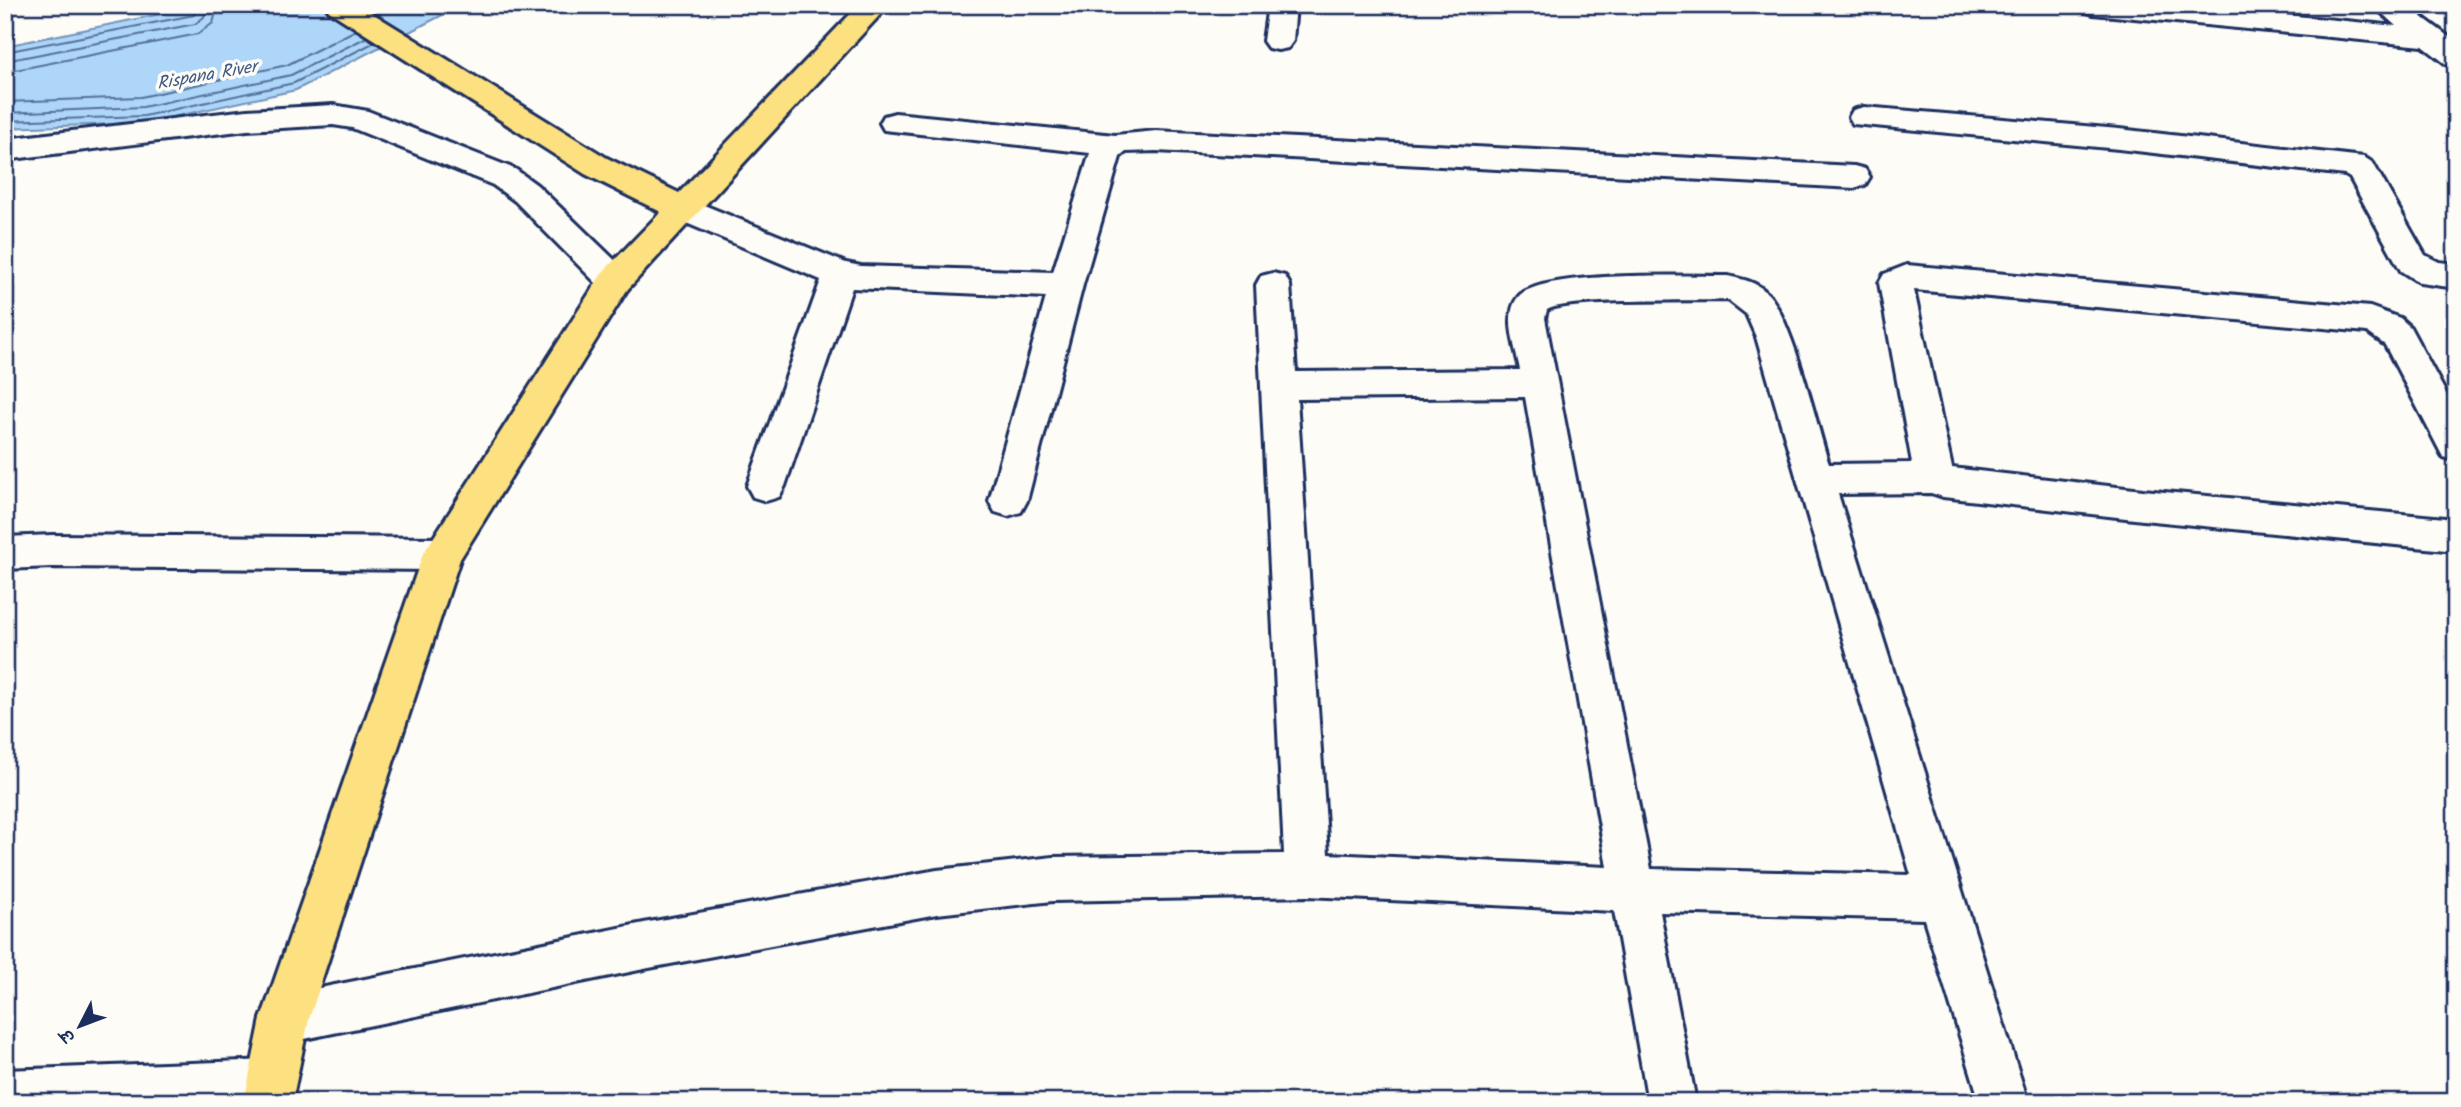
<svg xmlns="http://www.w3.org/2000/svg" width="2461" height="1107" viewBox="0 0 2461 1107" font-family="Kalam,'Playpen Sans Deva',sans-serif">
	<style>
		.water { fill: #add6f8; stroke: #7393ba; stroke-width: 2 }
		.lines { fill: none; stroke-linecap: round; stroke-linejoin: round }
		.shore { stroke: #55729c; stroke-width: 2 }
		.minor-casing { stroke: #1b2f5e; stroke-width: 6 }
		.major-casing { stroke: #1b2f5e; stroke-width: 6 }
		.minor { fill: #fdfcf7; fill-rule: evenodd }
		.major { fill: #fde080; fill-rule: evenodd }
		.labels { text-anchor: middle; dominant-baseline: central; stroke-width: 7; stroke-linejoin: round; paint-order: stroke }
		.far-water-label { font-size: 18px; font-style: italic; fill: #405984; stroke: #fdfcf7 }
	</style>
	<rect width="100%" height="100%" fill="#fdfcf7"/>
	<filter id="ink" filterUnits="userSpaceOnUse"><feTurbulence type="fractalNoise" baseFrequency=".0143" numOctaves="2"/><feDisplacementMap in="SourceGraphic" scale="14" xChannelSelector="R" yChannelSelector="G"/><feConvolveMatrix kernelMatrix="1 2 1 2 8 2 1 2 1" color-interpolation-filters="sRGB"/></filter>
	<g filter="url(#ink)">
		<!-- water -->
		<path class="water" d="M204 5H462L296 90 145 123 5 128V46Z"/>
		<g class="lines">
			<!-- shore -->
			<path class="shore" d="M5 52 194 15 198 5
				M5 61 195 24 204 17 207 5
				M5 72 198 34 213 23 218 5
				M5 102 141 97 287 65 356 30
				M5 113 143 107 291 75 367 37
				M5 121 144 116 294 83 375 42"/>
			<!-- minor casing -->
			<g class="minor-casing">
				<path id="minor" d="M1268 5H1296L1293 41 1288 48 1278 50 1268 48 1263 41Z
					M2079 5H2186L2396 26 2373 5H2406L2456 42V66L2446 64 2423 46 2093 14 2083 11Z
					M333 105 368 111 515 169 537 185 627 272 632 281 627 290 615 293 603 290 515 201 493 185 352 128 333 125 247 130 5 160V139L247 110Z
					M1864 107 2119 129 2364 157 2373 163 2425 255 2439 262 2456 264V288L2420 283 2401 271 2350 178 2345 175 2119 149 1853 124 1849 117 1853 110Z
					M895 113 1115 135 1156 131 1854 166 1865 169 1870 177 1865 185 1854 188 1156 151 1126 152 1120 157 1083 285 1027 501 1021 512 1008 516 995 512 989 501 1046 297 852 288 785 486 779 497 766 501 753 497 747 486 821 280 672 217 667 209 672 201 683 198 694 201 846 263 861 266 1053 272 1090 153 884 130 880 123 884 116Z
					M1907 265 2370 307 2400 318 2410 327 2456 412V461L2443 457 2385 345 2367 332 1914 290 1952 468 2143 490 2456 519V551L2143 520 1943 497 1931 493 1838 494 2028 1102H1980L1924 919 1660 912 1696 1102H1648L1614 911 1307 896 1053 901 937 914 649 968 285 1043 268 1036 261 1019 268 1002 285 995 649 922 937 870 1053 857 1284 854 1256 285 1261 276 1273 273 1285 276 1290 285 1296 372 1520 370C1516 349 1503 316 1518 297 1539 270 1690 276 1728 276 1742 279 1757 282 1767 293 1792 317 1817 426 1829 464L1912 463 1879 283 1884 274ZM1728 300 1746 314 1756 337 1911 875 1651 869 1545 318 1547 310C1564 298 1698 301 1728 300ZM1525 397 1607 867 1328 854 1297 399Z
					M52 535 442 538 456 543 461 554 456 565 442 570 52 567 5 569V537Z
					M271 1060 288 1067 295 1084 286 1102H5V1070Z"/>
			</g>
			<!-- major casing -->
			<g class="major-casing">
				<path id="major" d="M325 5H359L607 158 679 193 859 5H889L627 290 460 559 309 1019 292 1102H244L261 1019 423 554 603 272 661 212 585 174 329 11Z"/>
			</g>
			<!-- minor -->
			<use href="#minor" class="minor"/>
			<!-- major -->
			<use href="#major" class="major"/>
		</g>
	</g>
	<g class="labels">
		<!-- far-water labels -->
		<g class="far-water-label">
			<text transform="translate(207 76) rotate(-10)">Rispana River</text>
		</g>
	</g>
	<!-- margin -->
	<rect width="2461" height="1107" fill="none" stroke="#fdfcf7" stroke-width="28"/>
	<rect x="14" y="14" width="2433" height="1079" fill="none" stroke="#1b2f5e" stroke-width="2.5" filter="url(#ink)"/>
	<!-- north arrow -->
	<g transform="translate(80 1026) rotate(228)" stroke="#fdfcf7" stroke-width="5" paint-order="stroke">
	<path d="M0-5L12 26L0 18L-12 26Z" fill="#1b2f5e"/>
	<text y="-10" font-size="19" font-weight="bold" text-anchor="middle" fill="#1b2f5e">उ</text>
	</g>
</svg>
